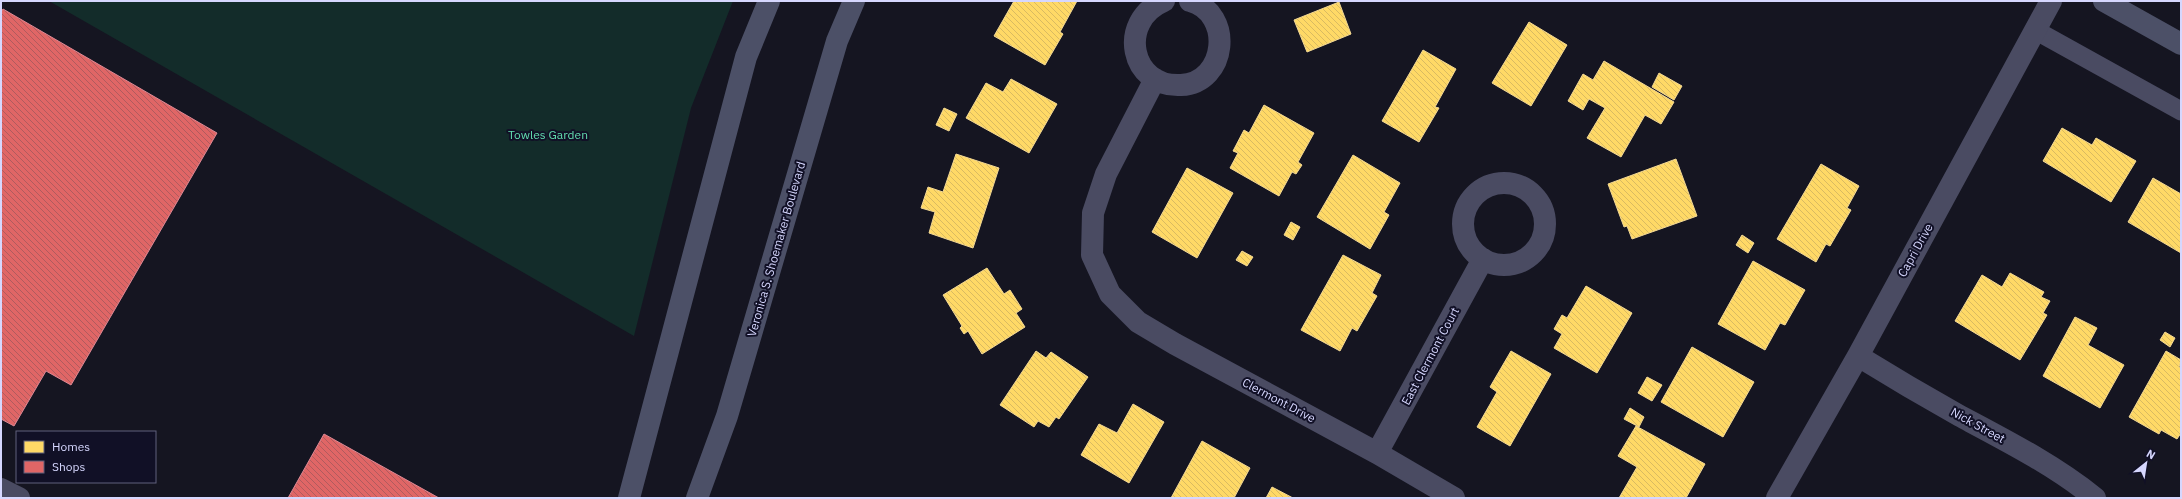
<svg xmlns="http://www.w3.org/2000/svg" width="2182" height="499" viewBox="0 0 2182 499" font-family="'IBM Plex Sans',sans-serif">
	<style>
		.green { fill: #132c2a }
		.homes { fill: url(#homes-back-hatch); stroke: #f3d894 }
		.shops { fill: url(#shops-back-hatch); stroke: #dd8894 }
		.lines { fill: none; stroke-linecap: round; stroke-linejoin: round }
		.lane { stroke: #4a4b62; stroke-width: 19 }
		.street { stroke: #4a4b62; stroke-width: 22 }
		.secondary { stroke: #4c5067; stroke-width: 22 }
		.labels { text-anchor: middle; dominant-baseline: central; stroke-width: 4; stroke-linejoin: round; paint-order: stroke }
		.park-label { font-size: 12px; fill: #62deaf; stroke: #111026 }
		.street-label { font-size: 12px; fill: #d6d7fe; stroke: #111026 }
	</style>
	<defs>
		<pattern id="homes-back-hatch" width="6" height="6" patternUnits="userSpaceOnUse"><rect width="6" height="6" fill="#ffd966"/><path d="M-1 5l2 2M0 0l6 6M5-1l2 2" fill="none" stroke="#d9ba61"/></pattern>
		<pattern id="shops-back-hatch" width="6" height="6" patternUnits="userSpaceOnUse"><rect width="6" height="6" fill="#e06666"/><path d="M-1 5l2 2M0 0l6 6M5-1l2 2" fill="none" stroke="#b05b5e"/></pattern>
	</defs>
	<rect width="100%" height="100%" fill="#151521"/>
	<!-- green -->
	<path class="green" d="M49 1H733L691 108 634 336Z"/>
	<!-- homes -->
	<path class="homes" d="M1014 1H1077L1060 32 1063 34 1045 65 994 36Z
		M1339 2 1351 34 1307 52 1294 20Z
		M1529 22 1567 45 1531 106 1492 83Z
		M1423 50 1456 69 1435 107 1439 108 1419 142 1382 121Z
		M1604 61 1674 102 1661 124 1645 115 1621 157 1587 138 1605 108 1589 99 1583 110 1568 101 1583 74 1593 80Z
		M1659 73 1682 86 1674 100 1652 87Z
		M1011 79 1057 104 1029 153 966 118 986 83 1003 92Z
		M1264 105 1314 133 1298 162 1302 165 1296 174 1292 172 1279 196 1230 168 1238 153 1233 151 1244 130 1249 133Z
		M944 108 957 114 949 131 936 125Z
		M2062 128 2092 145 2096 138 2136 161 2111 202 2043 161Z
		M956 154 999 168 973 248 929 233 935 212 921 208 928 187 943 192Z
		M1353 155 1400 183 1384 212 1389 215 1370 249 1317 217Z
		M1676 159 1697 216 1632 239 1627 226 1624 227 1608 184Z
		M1821 164 1859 186 1847 208 1851 210 1830 246 1826 244 1816 262 1777 239Z
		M1187 168 1233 193 1197 258 1152 232Z
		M2153 178 2181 194V253L2128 222Z
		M1291 222 1300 227 1293 240 1284 235Z
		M1742 235 1754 243 1748 253 1736 245Z
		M1242 251 1253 257 1247 266 1236 260Z
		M1343 255 1381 275 1372 293 1377 296 1357 331 1352 328 1340 351 1301 330Z
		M1753 261 1805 290 1785 325 1780 323 1765 350 1718 324Z
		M987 268 1004 294 1010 290 1022 309 1016 313 1025 327 982 354 968 331 964 334 960 328 962 326 943 295Z
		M2010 273 2044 292 2041 297 2050 301 2043 313 2047 315 2020 360 1955 321 1982 275 2002 287Z
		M1586 286 1632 313 1597 373 1554 348 1562 334 1554 329 1562 315 1567 318Z
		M2075 317 2097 328 2088 345 2124 365 2100 408 2043 376Z
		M2165 332 2175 338 2170 347 2160 340Z
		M1692 347 1754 382 1723 437 1661 402Z
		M1036 351 1046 358 1051 352 1088 377 1059 419 1056 417 1049 427 1038 421 1034 427 1000 405Z
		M1511 351 1551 374 1510 446 1477 427 1497 392 1490 387Z
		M2166 351 2181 360 2179 367 2181 368V433L2177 439 2161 430 2159 434 2129 417Z
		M1647 377 1662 385 1652 401 1638 393Z
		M1133 404 1164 422 1129 483 1081 455 1099 424 1117 433Z
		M1630 408 1644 417 1639 427 1624 419Z
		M1636 426 1705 464 1686 498H1619L1637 467 1618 456Z
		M1202 441 1250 468 1234 498H1171Z
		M1272 487 1293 498H1266Z"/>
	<!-- shops -->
	<path class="shops" d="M3 9 217 133 71 385 46 371 14 426 1 419V12Z
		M324 434 439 498H288Z"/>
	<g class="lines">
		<!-- lane -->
		<path class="lane" d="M2035 30 2181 111"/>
		<!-- street -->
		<path class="street" d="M1164 1C1117 21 1130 88 1181 85 1227 83 1234 13 1190 1
			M1155 79 1106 174 1093 213 1092 255 1110 294 1138 322 1175 344 1377 453 1454 498
			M1463 224a41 41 0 1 1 82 0a41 41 0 1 1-82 0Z
			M1858 356C1892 377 1926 397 1960 416 2007 441 2054 465 2095 498
			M1377 453 1483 259
			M1 489 19 498
			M1777 498 1858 356 2051 1"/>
		<!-- secondary -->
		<path class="secondary" d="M2104 1 2181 44
			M629 498 746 57 769 1
			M697 498 727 416 837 41 854 1"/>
	</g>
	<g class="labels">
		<!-- park labels -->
		<g class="park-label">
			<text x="548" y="134">Towles Garden</text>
		</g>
		<!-- street labels -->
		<g class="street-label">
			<text transform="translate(776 249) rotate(-74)">Veronica S. Shoemaker Boulevard</text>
			<text transform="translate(1915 250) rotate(-61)">Capri Drive</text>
			<text transform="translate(1430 356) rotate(-62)">East Clermont Court</text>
			<text transform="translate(1279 400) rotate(28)">Clermont Drive</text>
			<text transform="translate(1978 425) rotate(29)">Nick Street</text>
		</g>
	</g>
	<!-- border -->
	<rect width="2182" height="499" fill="none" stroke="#d6d7fe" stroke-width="4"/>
	<!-- legend -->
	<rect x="16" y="431" width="140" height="52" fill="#111026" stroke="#60607c"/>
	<rect x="24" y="441" width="20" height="12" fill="#ffd966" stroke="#60607c"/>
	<text x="52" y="451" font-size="12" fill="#d6d7fe">Homes</text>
	<rect x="24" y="461" width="20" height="12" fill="#e06666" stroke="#60607c"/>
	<text x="52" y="471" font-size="12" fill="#d6d7fe">Shops</text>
	<!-- north arrow -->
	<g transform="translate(2146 463) rotate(30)" stroke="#111026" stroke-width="3" paint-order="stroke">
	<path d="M0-3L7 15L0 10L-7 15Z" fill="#d6d7fe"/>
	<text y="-6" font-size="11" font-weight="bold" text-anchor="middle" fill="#d6d7fe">N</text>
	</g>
</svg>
